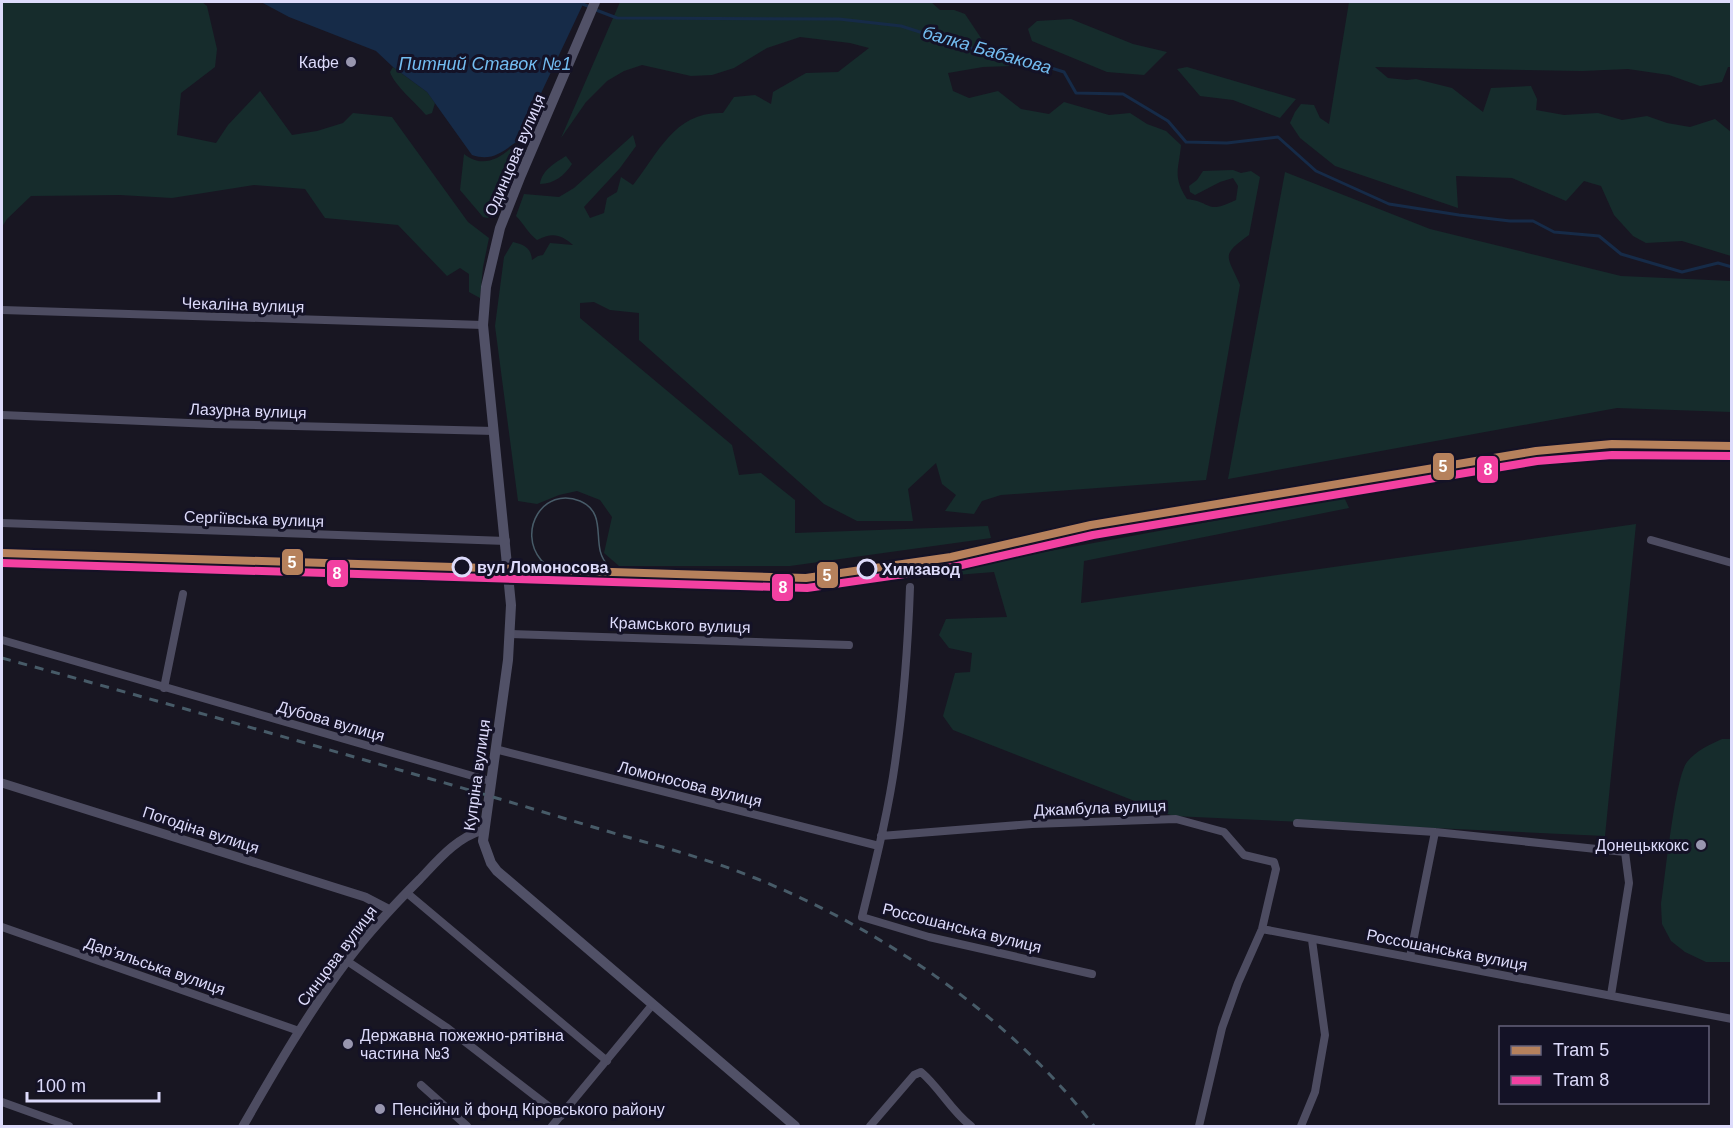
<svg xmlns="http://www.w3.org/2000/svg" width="1733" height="1128" viewBox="0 0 1733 1128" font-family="Helvetica,sans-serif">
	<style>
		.green { fill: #162c2c }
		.water { fill: #162b48 }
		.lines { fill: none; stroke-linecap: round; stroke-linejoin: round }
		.stream { stroke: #162b48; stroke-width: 3 }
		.minor { stroke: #4d4c61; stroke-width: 8 }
		.tertiary { stroke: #4d4c61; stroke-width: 9 }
		.secondary { stroke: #515167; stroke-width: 10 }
		.tram { stroke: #475b68; stroke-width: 1.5 }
		.rail { stroke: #475b68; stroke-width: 3; stroke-dasharray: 9 8; stroke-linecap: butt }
		.tram-1-casing { stroke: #141226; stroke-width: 12 }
		.tram-2-casing { stroke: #141226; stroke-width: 12 }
		.tram-1 { stroke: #b6815c; stroke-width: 8 }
		.tram-2 { stroke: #f240a1; stroke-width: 8 }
		.poi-dot { fill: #9896af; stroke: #141226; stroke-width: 2 }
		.stop-dot { fill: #141226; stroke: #dddbfb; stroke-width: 3 }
		.labels { text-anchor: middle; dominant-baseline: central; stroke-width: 6; stroke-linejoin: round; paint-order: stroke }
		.poi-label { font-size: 16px; fill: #dddbfb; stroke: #141226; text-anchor: end }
		.street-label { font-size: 16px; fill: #dddbfb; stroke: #141226 }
		.stop-label { font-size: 16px; font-weight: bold; fill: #dddbfb; stroke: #141226; text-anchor: start }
		.water-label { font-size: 18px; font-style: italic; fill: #73bdf1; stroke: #141226 }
		.line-badge { stroke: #141226; stroke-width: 2 }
		.badge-label { font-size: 16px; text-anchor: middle; font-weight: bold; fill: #fff }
	</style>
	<rect width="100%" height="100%" fill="#181622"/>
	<!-- green -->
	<path class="green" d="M2 2H202L207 6 217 49 215 67 181 93 177 135 216 143 228 125 260 91 292 135 317 131 343 123 353 113 392 117 468 222 489 238 483 267 480 298 469 292V274L460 268 447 276 398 225 325 218 305 189 254 185 172 198 120 195 31 196 7 219 2 227Z
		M620 2H931L940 10H954L965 14 985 44 993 51 1016 58 1011 66 983 67 948 73 953 91 969 98 998 91 1021 109 1049 114 1064 102 1109 115 1130 113 1147 124 1166 131 1181 145C1179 169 1172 176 1187 199 1213 202 1205 215 1236 200L1238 186 1233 178 1220 182 1195 195 1190 192 1189 186 1197 180 1203 171 1233 170 1241 173 1251 171 1260 177 1249 235C1220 256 1227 255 1240 285L1206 480 1001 495 982 501 974 514 945 511 956 495 942 484 936 463 908 489 913 521H857L824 504 639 340V313L610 310 594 302 580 303V318L732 445 739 475 761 473 795 500V533L988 526 991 538 790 566H619L604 553 612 517 600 500 577 491 559 495 537 504 518 501 495 326 504 257 513 242C525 245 531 248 532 260L538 256 543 255 550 243 573 245C561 234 552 232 537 240 528 233 524 224 516 216L524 194 559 197 574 188 633 135 636 146 620 168 584 207 590 218 604 213 607 198 617 192 621 177 633 185C659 152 675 111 723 113L734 97 755 95 771 104 773 92 806 73 838 72 869 48 850 43 800 37 767 48 734 68 712 75 691 76 642 65 624 71 607 81 586 102 561 138Z
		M1349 2H1731V67H1728L1722 82 1700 86 1669 75 1628 69 1582 71 1375 67 1388 78 1407 80 1416 79 1452 88 1483 112 1491 88 1531 86 1537 99 1536 110 1564 115 1598 113 1622 120 1647 116 1667 123 1690 127 1715 119 1731 132V256L1682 241 1646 243 1633 236 1614 215 1601 186 1584 181 1566 201 1512 178 1456 176 1458 208 1335 166 1300 138 1290 123 1295 112 1301 104 1314 105 1320 118 1329 124Z
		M1071 19 1133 44 1167 52 1144 75 1107 72 1032 41 1028 29 1037 21Z
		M393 67 427 92 435 103 432 113 426 115C416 103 394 85 390 72Z
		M1187 67 1296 99 1280 118 1233 100 1200 96 1177 69Z
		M510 149H515L517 153 492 215 488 218 483 217 460 190 464 154C480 167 496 161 510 149Z
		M566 156 572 164C565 175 554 184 540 184 542 170 555 163 566 156Z
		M1285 172 1430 229 1621 276 1731 281V412L1617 408 1228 479Z
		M1344 497 1349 508 1084 561 1081 603 1636 524 1605 836 1173 816 953 730 943 716 955 673 970 672 972 653 949 648 939 635 946 619 1007 617 994 572 956 575 963 567Z
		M1722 739H1732L1731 962H1706L1685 952 1671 941 1662 924 1661 905C1665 879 1675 777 1687 762 1697 750 1709 745 1722 739Z"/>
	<!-- water -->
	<path class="water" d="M261 2H584L519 140C503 151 493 162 472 155L427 92 393 67 376 51 289 17Z"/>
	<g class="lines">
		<!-- stream -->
		<path class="stream" d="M578 2 590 7
			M596 10 617 18 839 19 901 26 980 51 1032 62 1064 72 1076 93 1123 94 1168 121 1186 142 1227 143 1278 137 1316 171 1389 204 1459 215 1510 221H1533L1554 232 1599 236 1621 254 1682 272 1718 263 1732 267"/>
		<!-- minor -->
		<path class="minor" d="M2 310 483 325
			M2 415 212 424 494 431
			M2 523 506 541
			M1651 540 1732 563
			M910 587C908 644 904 700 896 756 889 810 875 864 862 917L929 937 1092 974
			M510 634 849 645
			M2 640 490 781
			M164 688 183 594
			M495 749 879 846
			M1297 823 1435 832 1625 852 1629 883 1611 995
			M881 836 1032 824 1176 819 1224 832 1244 855 1274 862 1276 869 1262 929 1238 983 1222 1028 1199 1126
			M407 893 607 1061
			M2 927 299 1031
			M1262 929 1732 1019
			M1410 957 1435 832
			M347 961 446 1027 561 1116
			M421 1085 467 1126
			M2 1102 69 1126
			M552 1126 653 1004
			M870 1126 914 1075 921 1072C940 1088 951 1111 971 1126
			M1301 1126 1315 1092 1325 1035 1312 940"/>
		<!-- tertiary -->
		<path class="tertiary" d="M2 783 365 897 390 910
			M243 1126C275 1070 308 1013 347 961 369 932 394 905 420 879 439 859 456 838 483 830"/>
		<!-- secondary -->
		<path class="secondary" d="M595 2 521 175 500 228 486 287 483 325 511 605 508 660 483 841 491 863 497 871 795 1126"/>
		<!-- tram -->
		<path class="tram" d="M556 570C551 567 544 564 541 560 517 531 543 486 580 501 610 514 589 547 608 565 614 571 624 575 632 579"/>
		<!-- rail -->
		<path class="rail" d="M2 658C152 699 302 742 452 785 511 802 569 820 627 837 670 849 713 861 755 878 884 930 1008 1015 1094 1126"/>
		<!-- tram-1 casing -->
		<g class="tram-1-casing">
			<path id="tram-1" d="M2 553 806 578 951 557 1091 525 1536 451 1612 444 1732 446"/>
		</g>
		<!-- tram-2 casing -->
		<g class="tram-2-casing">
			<path id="tram-2" d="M2 563 807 588 953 567 1093 535 1537 461 1612 455 1732 456"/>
		</g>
		<!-- tram-1 -->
		<use href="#tram-1" class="tram-1"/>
		<!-- tram-2 -->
		<use href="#tram-2" class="tram-2"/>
	</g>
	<!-- markers -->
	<g class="poi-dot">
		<circle cx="351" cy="62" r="6"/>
		<circle cx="1701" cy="845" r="6"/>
		<circle cx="348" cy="1044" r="6"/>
		<circle cx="380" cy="1109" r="6"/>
	</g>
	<g class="stop-dot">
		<circle cx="462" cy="567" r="9"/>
		<circle cx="867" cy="569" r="9"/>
	</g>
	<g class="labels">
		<!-- poi labels -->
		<g class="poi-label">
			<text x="339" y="62">Кафе</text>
			<text x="1689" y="845">Донецьккокс</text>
			<text x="360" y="1035" text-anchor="start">Державна пожежно-рятівна<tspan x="360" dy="18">частина №3</tspan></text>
			<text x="392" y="1109" text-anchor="start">Пенсійни й фонд Кіровського району</text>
		</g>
		<!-- street labels -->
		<g class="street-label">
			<text transform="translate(515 155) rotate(-67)">Одинцова вулиця</text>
			<text transform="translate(243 305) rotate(2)">Чекаліна вулиця</text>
			<text transform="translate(248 411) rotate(2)">Лазурна вулиця</text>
			<text transform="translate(254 519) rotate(2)">Сергіївська вулиця</text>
			<text transform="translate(680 625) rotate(2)">Крамського вулиця</text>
			<text transform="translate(331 721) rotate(16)">Дубова вулиця</text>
			<text transform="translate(477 775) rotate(-82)">Купріна вулиця</text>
			<text transform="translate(690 784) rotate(14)">Ломоносова вулиця</text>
			<text transform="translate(1100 808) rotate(-2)">Джамбула вулиця</text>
			<text transform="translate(201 830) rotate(18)">Погодіна вулиця</text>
			<text transform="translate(962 928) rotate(14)">Россошанська вулиця</text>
			<text transform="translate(1447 950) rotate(11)">Россошанська вулиця</text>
			<text transform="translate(337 956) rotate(-53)">Синцова вулиця</text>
			<text transform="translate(155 966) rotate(19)">Дар’яльська вулиця</text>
		</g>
		<!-- stop labels -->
		<g class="stop-label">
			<text x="477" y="567">вул Ломоносова</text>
			<text x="882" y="569">Химзавод</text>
		</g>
		<!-- water labels -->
		<g class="water-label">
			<text transform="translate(987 50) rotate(16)">балка Бабакова</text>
			<text x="485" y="64">Питний Ставок №1</text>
		</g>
	</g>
	<g class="line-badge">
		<rect x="1432" y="452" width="23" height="29" rx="6" fill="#b6815c"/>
		<rect x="1476" y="455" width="23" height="29" rx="6" fill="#f240a1"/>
		<rect x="281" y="548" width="23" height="28" rx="6" fill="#b6815c"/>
		<rect x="326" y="559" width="23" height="29" rx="6" fill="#f240a1"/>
		<rect x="816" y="561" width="23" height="28" rx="6" fill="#b6815c"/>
		<rect x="771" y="573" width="23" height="29" rx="6" fill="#f240a1"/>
	</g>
	<g class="badge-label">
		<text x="1443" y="472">5</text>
		<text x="1488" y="475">8</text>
		<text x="292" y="568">5</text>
		<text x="337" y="579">8</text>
		<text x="827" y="581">5</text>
		<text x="783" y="593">8</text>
	</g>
	<!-- border -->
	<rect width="1733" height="1128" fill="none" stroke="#dddbfb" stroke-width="6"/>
	<!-- legend -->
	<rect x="1499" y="1026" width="210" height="78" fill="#141226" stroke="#64627b" stroke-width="1.5"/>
	<rect x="1511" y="1046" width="30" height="9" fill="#b6815c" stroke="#64627b" stroke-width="1.5"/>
	<text x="1553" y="1056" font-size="18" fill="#dddbfb">Tram 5</text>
	<rect x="1511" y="1076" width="30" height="9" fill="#f240a1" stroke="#64627b" stroke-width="1.5"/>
	<text x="1553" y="1086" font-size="18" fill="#dddbfb">Tram 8</text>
	<!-- scale -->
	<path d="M27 1092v9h132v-9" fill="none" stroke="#dddbfb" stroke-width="3"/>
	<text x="36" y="1092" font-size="18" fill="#dddbfb" stroke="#141226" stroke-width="4.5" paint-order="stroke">100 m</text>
</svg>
